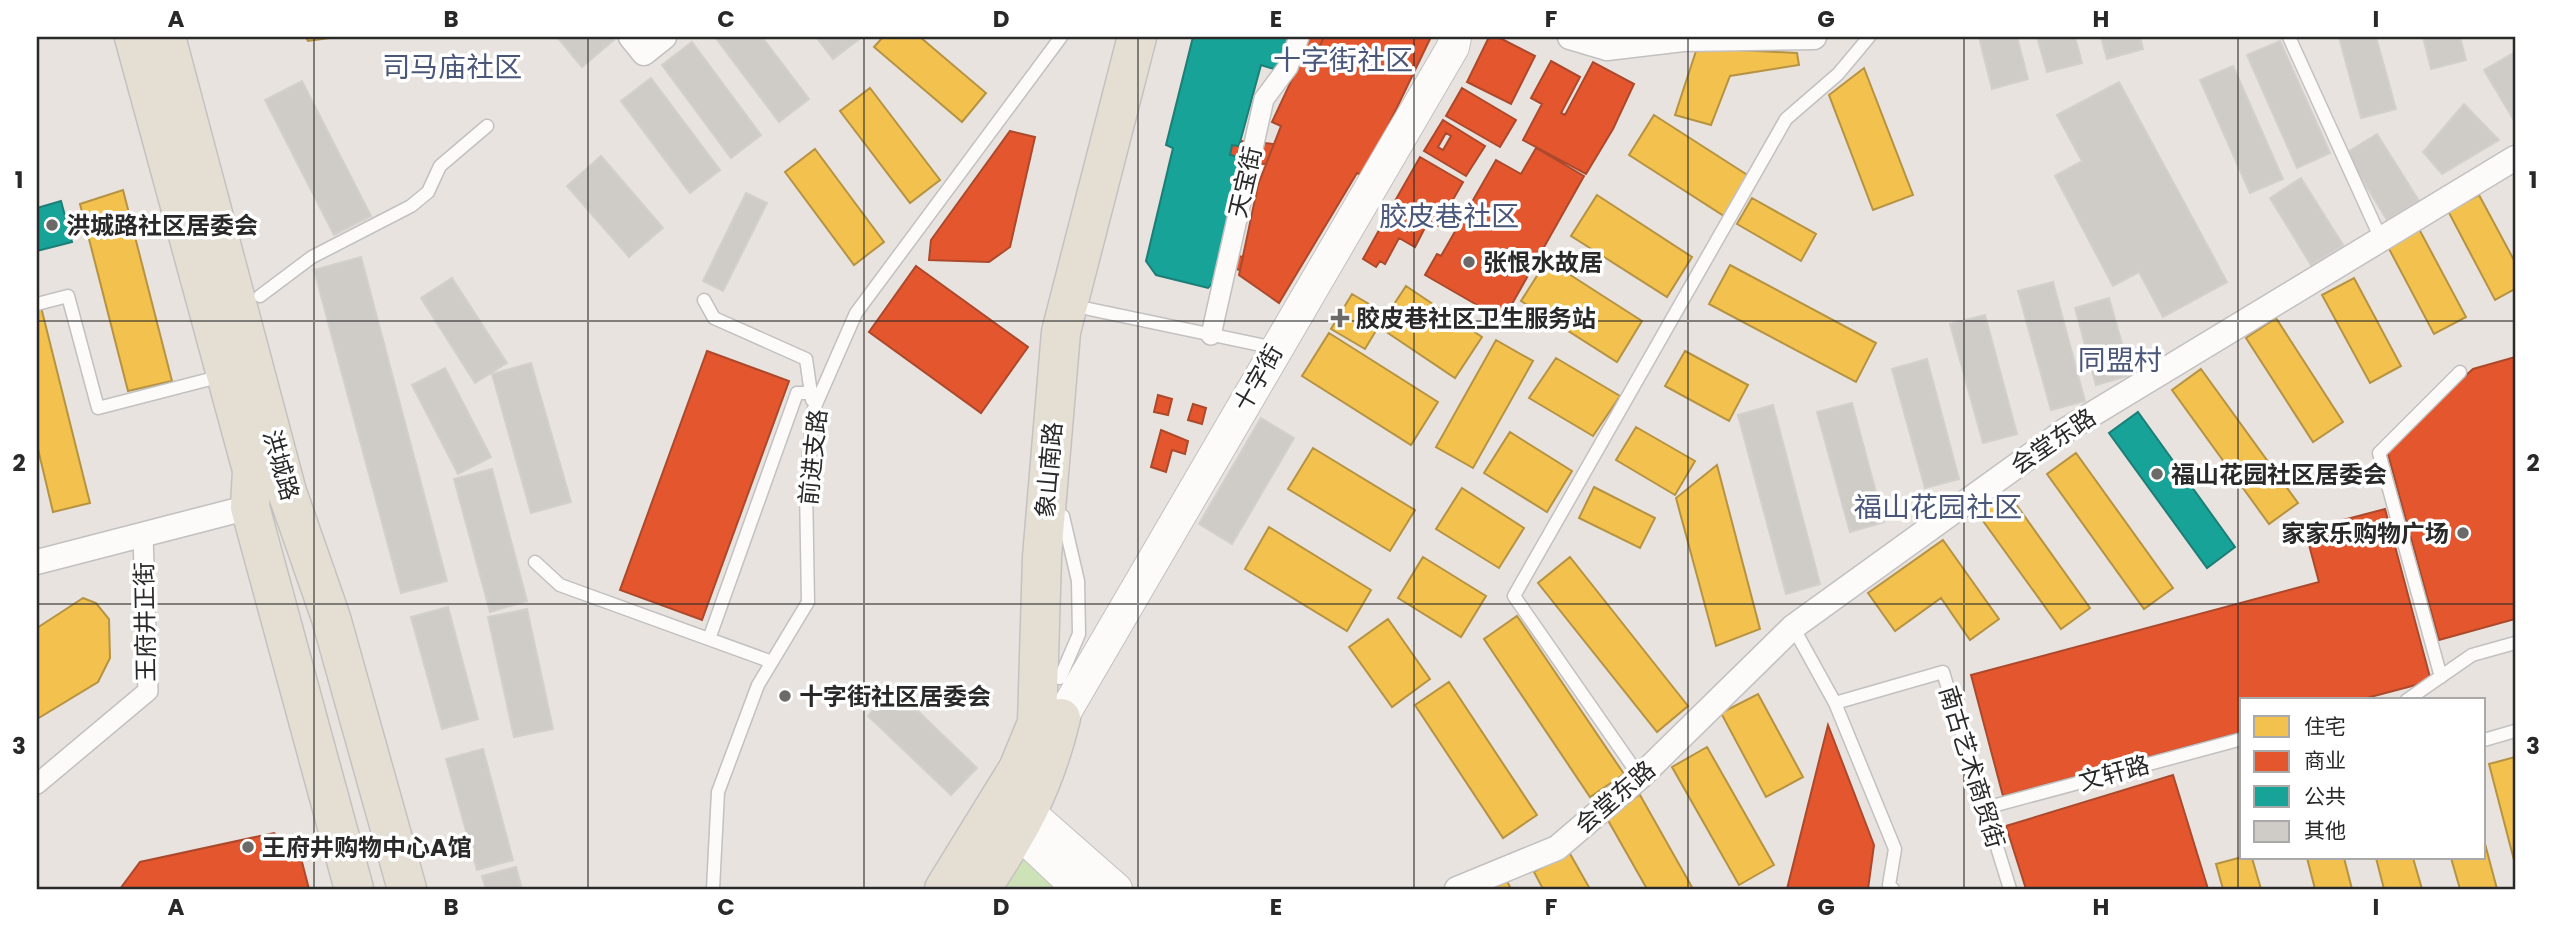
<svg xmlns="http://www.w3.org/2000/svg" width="2552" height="926" viewBox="0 0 2552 926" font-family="Poppins,'Noto Sans SC',sans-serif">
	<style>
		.green { fill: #cee2b8 }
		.homes { fill: #f2c14e; stroke: #b69343; stroke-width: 2 }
		.shops { fill: #e4572e; stroke: #ac492c; stroke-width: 2; fill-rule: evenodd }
		.public { fill: #17a398; stroke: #1c7e77; stroke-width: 2 }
		.building { fill: #cfccc8; stroke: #d3cfcb; stroke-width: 2 }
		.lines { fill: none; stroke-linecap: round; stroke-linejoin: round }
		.service-casing { stroke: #c2c0c0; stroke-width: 15 }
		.pedestrian-casing { stroke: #c2c0c0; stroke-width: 22 }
		.minor-casing { stroke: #c2c0c0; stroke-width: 27 }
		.tertiary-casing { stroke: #c2c0c0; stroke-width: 34 }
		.primary-casing { stroke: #c4c2c0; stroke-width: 41 }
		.service { stroke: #fcfbfa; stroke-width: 12 }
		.pedestrian { stroke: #fcfbfa; stroke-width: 19 }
		.minor { stroke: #fcfbfa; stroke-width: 24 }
		.tertiary { stroke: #fcfbfa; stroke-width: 32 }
		.primary { stroke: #e5dfd3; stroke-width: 38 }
		.grid { fill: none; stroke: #292929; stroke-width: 2; stroke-opacity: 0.55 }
		.poi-dot { fill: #6c6a68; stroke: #fff; stroke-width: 2.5 }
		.labels { text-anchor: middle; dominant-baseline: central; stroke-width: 7; stroke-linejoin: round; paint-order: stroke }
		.street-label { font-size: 24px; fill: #292929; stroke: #fff }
		.poi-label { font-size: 24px; font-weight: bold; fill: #292929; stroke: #fff; text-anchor: start }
		.quarter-label { font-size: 28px; fill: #4a5779; stroke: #fff }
		.neatline { fill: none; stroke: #292929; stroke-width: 2.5 }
		.grid-label { font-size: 23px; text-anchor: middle; font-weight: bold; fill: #292929 }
	</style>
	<rect width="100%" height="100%" fill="#e8e3de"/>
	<!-- green -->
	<path class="green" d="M1020 844 1067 889H991Z"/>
	<!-- homes -->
	<path class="homes" d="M306 37H337L308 41Z
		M883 37H920L986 93 962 122 874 47Z
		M1697 48 1797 53 1799 65 1730 76 1711 125 1675 115Z
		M1864 68 1913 195 1873 210 1829 95Z
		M870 88 940 180 910 203 840 111Z
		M1654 115 1749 176 1724 216 1629 155Z
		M815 149 884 242 854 265 785 172Z
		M123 190 172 381 128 391 80 204Z
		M1597 195 1692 257 1667 297 1571 236Z
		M2479 195 2515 262V289L2495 300 2448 211Z
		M1752 198 1816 234 1801 261 1737 224Z
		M2419 229 2466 317 2434 334 2387 245Z
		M1547 260 1642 321 1617 362 1521 301Z
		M1730 265 1876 343 1856 382 1709 304Z
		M2354 278 2401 366 2370 383 2322 295Z
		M1406 286 1482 337 1455 378 1379 327Z
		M1352 294 1386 314 1365 349 1331 329Z
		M41 307 90 503 53 512 37 445V308Z
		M2276 318 2343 422 2313 442 2246 338Z
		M1329 333 1438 402 1411 445 1302 376Z
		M1496 340 1533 361 1473 468 1436 447Z
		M1685 351 1748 385 1729 421 1665 386Z
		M1556 358 1620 396 1593 436 1529 398Z
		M2201 369 2298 503 2269 524 2172 390Z
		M1636 427 1695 461 1675 495 1616 460Z
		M1510 432 1572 471 1547 512 1484 473Z
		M1313 448 1415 510 1390 551 1288 489Z
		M2076 453 2173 588 2144 609 2047 474Z
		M1717 465 1760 629 1716 646 1676 498Z
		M1594 487 1655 518 1640 548 1579 518Z
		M1462 488 1524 528 1499 568 1436 529Z
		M2008 493 2090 608 2061 629 1978 514Z
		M1269 527 1371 590 1347 631 1245 569Z
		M1943 540 1999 619 1970 640 1941 598 1895 631 1868 593Z
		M1423 557 1486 596 1461 637 1398 598Z
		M1570 557 1688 706 1657 732 1538 583Z
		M83 598 96 603 109 619 110 658 98 682 37 719V628Z
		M1517 616 1624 774 1590 797 1484 639Z
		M1388 619 1430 679 1392 707 1349 647Z
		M1449 682 1537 815 1503 838 1415 705Z
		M1758 694 1803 777 1766 797 1721 713Z
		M1707 747 1774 865 1739 885 1672 767Z
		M2515 757V864L2489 764Z
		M1640 795 1693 889H1647L1605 815Z
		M2484 840 2497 889H2460L2451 858H2484Z
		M1569 852 1590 889H1543L1534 872Z
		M2242 857 2252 858 2261 889H2223L2216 864Z
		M2307 858H2344L2352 889H2315Z
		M2376 858H2413L2422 889H2384Z
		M1507 881 1511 889H1491Z"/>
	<!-- shops -->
	<path class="shops" d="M1290 37H1324L1314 59 1286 47Z
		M1324 37H1431L1389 124 1394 127 1364 176 1357 173 1279 303 1239 275 1258 185 1281 126 1272 122 1301 60 1311 65Z
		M1489 37H1498L1535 56 1511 104 1467 82Z
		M1551 61 1580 77 1561 113 1565 115 1593 62 1634 84 1613 129 1586 174 1523 140 1542 104 1531 98Z
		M1462 88 1516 120 1500 147 1446 116Z
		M1443 120 1485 146 1466 176 1424 151ZM1446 133 1451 136 1443 150 1438 147Z
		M1010 131 1035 137 1010 247 989 262 929 260 931 240Z
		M1241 141 1274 144 1266 164 1241 163 1242 158 1230 155 1232 145 1239 146Z
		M1536 148 1584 176 1503 320 1425 275 1437 254 1441 256 1496 160 1521 174Z
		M1420 157 1463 182 1438 226 1395 201Z
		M1394 203 1428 222 1415 247 1399 238 1385 264 1380 261 1376 267 1363 259Z
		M1221 252 1243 257 1240 270 1218 265Z
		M916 266 1028 347 981 413 869 332Z
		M707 351 789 381 702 620 620 590Z
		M2515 357V619L2439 640 2386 447 2473 369Z
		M1158 395 1172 399 1168 415 1154 412Z
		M1193 404 1206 408 1202 424 1188 420Z
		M1161 430 1188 441 1185 454 1172 450 1166 472 1151 467Z
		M2385 509 2431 681 2359 700H2242V732L2003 796 1971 675 2319 582 2305 530Z
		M1828 725 1874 845 1868 889H1787Z
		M2173 775 2208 889H2026L2006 826Z
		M274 833 302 862 309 889H120L140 862Z"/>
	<!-- public -->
	<path class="public" d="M1193 37H1290L1277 70 1261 65 1239 146 1232 145 1230 155 1242 158 1215 281 1208 288 1156 275 1146 261 1173 148 1166 145Z
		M61 201 72 242 37 251V208Z
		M2138 412 2235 547 2207 568 2109 433Z"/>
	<!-- building -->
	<path class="building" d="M557 37H611L614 40 582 67Z
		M715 37H762L809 99 779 122Z
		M816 37H862L833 59Z
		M1979 37H2017L2028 79 1992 89Z
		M2037 37H2075L2082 63 2047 72Z
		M2101 37H2140L2143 49 2107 59Z
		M2339 37H2376L2396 109 2361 118Z
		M2423 37H2460L2466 60 2431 69Z
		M2280 41 2330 153 2297 168 2247 55Z
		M692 42 761 135 731 158 662 65Z
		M2515 52V122L2484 70Z
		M2233 66 2283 179 2250 193 2200 80Z
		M651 78 720 170 690 193 621 101Z
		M302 81 371 216 334 235 265 100Z
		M2119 82 2227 282 2163 317 2139 272 2113 286 2055 176 2082 161 2057 115Z
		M2464 104 2499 140 2442 174 2423 152Z
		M2377 134 2419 201 2387 220 2346 153Z
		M601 156 663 228 629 257 567 186Z
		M2301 178 2343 245 2311 265 2270 198Z
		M746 193 767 203 723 291 703 281Z
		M361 257 447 581 401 593 314 270Z
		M452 278 507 363 475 383 421 298Z
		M2053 282 2085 401 2051 410 2018 291Z
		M2109 298 2131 375 2096 385 2075 308Z
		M1985 315 2017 434 1983 443 1950 324Z
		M1927 359 1959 479 1925 488 1892 369Z
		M531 363 571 502 531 513 492 374Z
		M445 368 491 457 458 474 412 385Z
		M1852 403 1884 522 1850 532 1817 412Z
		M1773 405 1820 584 1786 594 1738 415Z
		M1261 418 1294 438 1232 544 1199 524Z
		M492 469 527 601 490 612 454 479Z
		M448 607 478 719 442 729 411 617Z
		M527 609 553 729 514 737 488 617Z
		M894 688 977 768 951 795 868 716Z
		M483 749 513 860 477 870 446 759Z
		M516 867 522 889H486L482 876Z"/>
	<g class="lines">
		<!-- service casing -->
		<g class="service-casing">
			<path id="service" d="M2289 37 2381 239
				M260 296 312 257 411 206 428 192 440 166 487 126
				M704 300 714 318 806 359 812 400
				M37 304 68 296 98 408 222 376
				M1089 309 1275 348
				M535 562 560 585 772 662
				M1793 627 1835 703 1895 849 1889 885 1893 889
				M709 639 797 393H811
				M2441 677 2379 453 2460 372
				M1060 678 1079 634 1078 581 1063 516
				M2407 700 2472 655 2515 643
				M1835 703 1943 672 2010 889
				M2484 740 2515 731
				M1640 777 1514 596 1786 119 1838 74 1869 37
				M1985 808 2242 739
				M713 889 718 792 758 685 808 602 806 486 813 411 856 313 1061 37"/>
		</g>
		<!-- pedestrian casing -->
		<g class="pedestrian-casing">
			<path id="pedestrian" d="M1211 335 1264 99 1288 67 1299 37
				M37 784 148 691 143 535"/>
		</g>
		<!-- minor casing -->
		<g class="minor-casing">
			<path id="minor" d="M631 37 644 53 664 37
				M1570 37 1607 48 1683 39 1814 37
				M37 562 250 507
				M1457 889 1557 848 1640 777 1793 627 2066 430 2515 158"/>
		</g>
		<!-- tertiary casing -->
		<g class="tertiary-casing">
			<path id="tertiary" d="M1061 719 1453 47 1455 37
				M1009 795 1116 889
				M997 819 1023 836 1079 889"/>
		</g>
		<!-- primary casing -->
		<g class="primary-casing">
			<path id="primary" d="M134 37 252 470 250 507 354 889
				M166 37 287 492 331 618 407 889
				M944 889 1018 769 1037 723 1042 557 1061 332 1137 37
				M981 889C1020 830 1044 788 1061 718"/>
		</g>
		<!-- service -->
		<use href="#service" class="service"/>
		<!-- pedestrian -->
		<use href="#pedestrian" class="pedestrian"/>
		<!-- minor -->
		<use href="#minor" class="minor"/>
		<!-- tertiary -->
		<use href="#tertiary" class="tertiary"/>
		<!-- primary -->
		<use href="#primary" class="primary"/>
	</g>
	<!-- grid -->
	<path class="grid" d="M314 37V889M588 37V889M864 37V889M1138 37V889M1414 37V889M1688 37V889M1964 37V889M2238 37V889M37 321H2515M37 604H2515"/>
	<!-- markers -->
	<g class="poi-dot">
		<circle cx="52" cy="225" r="7"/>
		<circle cx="1469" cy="262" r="7"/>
		<path d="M1336.5 307.5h7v7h7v7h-7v7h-7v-7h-7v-7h7z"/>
		<circle cx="2157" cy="474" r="7"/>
		<circle cx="2463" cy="533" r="7"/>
		<circle cx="785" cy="696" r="7"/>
		<circle cx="248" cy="847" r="7"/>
	</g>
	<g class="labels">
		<!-- street labels -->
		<g class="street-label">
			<text transform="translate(1245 182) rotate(-77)">天宝街</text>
			<text transform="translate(1258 378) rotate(-60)">十字街</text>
			<text transform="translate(2053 441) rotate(-34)">会堂东路</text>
			<text transform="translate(813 457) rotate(-84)">前进支路</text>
			<text transform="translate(281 465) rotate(74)">洪城路</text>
			<text transform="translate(1049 470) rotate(-85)">象山南路</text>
			<text transform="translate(145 622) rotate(-91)">王府井正街</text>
			<text transform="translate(1972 767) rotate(73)">南古艺术商贸街</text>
			<text transform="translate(2114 773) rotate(-15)">文轩路</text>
			<text transform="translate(1615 797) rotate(-41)">会堂东路</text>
		</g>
		<!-- poi labels -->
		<g class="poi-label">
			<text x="66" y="225">洪城路社区居委会</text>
			<text x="1483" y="262">张恨水故居</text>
			<text x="1356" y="318">胶皮巷社区卫生服务站</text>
			<text x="2171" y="474">福山花园社区居委会</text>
			<text x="2449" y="533" text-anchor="end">家家乐购物广场</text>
			<text x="799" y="696">十字街社区居委会</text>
			<text x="262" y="847">王府井购物中心A馆</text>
		</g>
		<!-- quarter labels -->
		<g class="quarter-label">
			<text x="1343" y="60">十字街社区</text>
			<text x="452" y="67">司马庙社区</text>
			<text x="1449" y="216">胶皮巷社区</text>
			<text x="2120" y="360">同盟村</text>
			<text x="1938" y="507">福山花园社区</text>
		</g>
	</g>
	<!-- border -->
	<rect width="2552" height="926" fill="none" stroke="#ffffff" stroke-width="77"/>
	<!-- legend -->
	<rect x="2240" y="698" width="245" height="161" fill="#ffffff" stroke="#a9a9a9" stroke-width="2"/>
	<rect x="2254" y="716" width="35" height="21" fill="#f2c14e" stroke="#a9a9a9" stroke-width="2"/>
	<text x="2304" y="734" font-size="21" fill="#292929">住宅</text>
	<rect x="2254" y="751" width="35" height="21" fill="#e4572e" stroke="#a9a9a9" stroke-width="2"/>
	<text x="2304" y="768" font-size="21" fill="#292929">商业</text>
	<rect x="2254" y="786" width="35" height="21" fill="#17a398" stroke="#a9a9a9" stroke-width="2"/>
	<text x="2304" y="804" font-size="21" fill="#292929">公共</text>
	<rect x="2254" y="821" width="35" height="21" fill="#cfccc8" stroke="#a9a9a9" stroke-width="2"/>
	<text x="2304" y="838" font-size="21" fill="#292929">其他</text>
	<rect x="38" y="38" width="2476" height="850" class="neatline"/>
	<g class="grid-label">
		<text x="176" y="27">A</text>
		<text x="451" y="27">B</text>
		<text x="726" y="27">C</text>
		<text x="1001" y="27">D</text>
		<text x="1276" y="27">E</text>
		<text x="1551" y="27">F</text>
		<text x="1826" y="27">G</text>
		<text x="2101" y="27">H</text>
		<text x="2376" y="27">I</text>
		<text x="19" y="188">1</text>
		<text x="2533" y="188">1</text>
		<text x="19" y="471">2</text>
		<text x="2533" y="471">2</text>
		<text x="19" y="754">3</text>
		<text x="2533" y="754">3</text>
		<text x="176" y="915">A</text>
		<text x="451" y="915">B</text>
		<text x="726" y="915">C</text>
		<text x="1001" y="915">D</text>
		<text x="1276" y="915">E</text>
		<text x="1551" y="915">F</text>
		<text x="1826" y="915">G</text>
		<text x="2101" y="915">H</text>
		<text x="2376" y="915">I</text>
	</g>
</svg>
